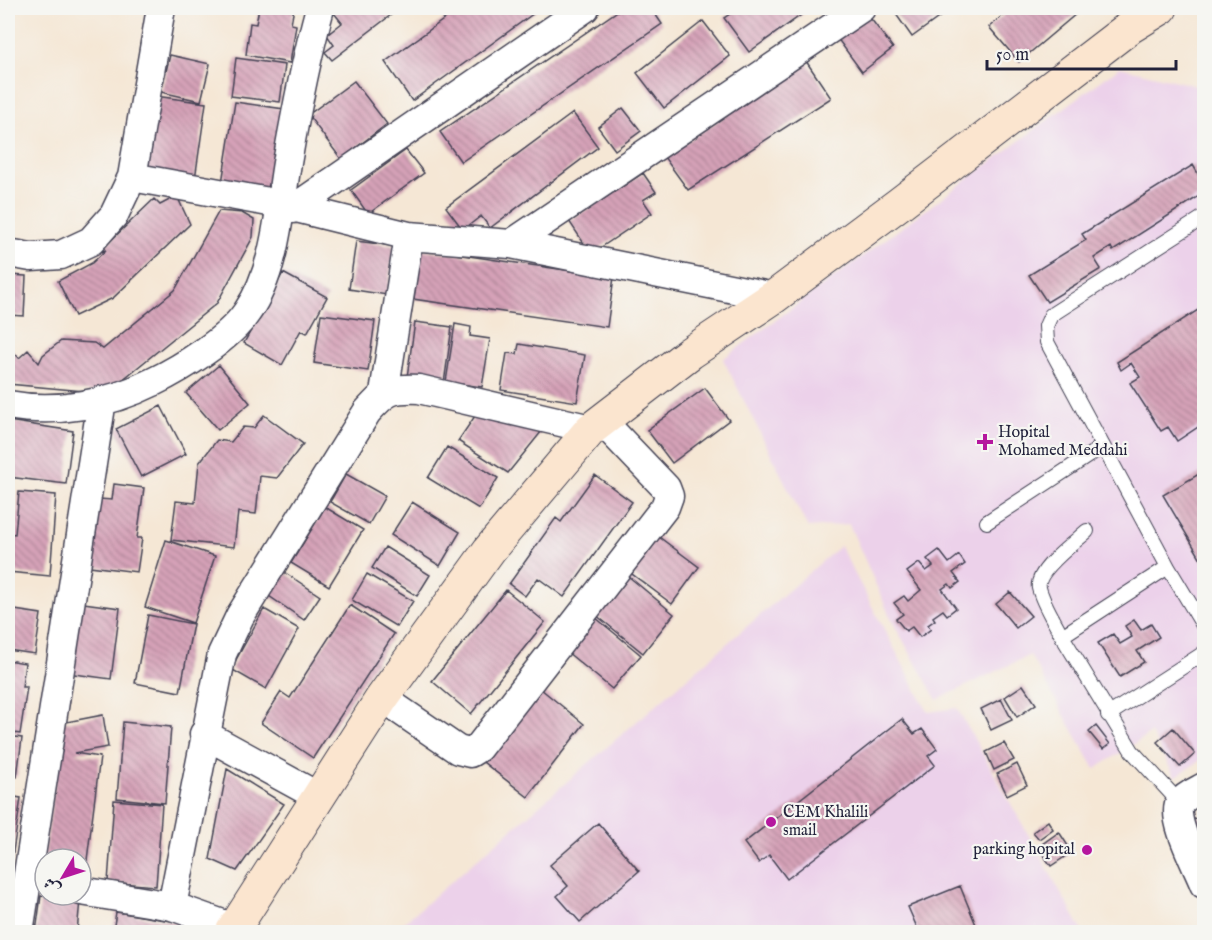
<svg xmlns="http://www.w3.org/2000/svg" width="1212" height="940" viewBox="0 0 1212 940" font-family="'IM FELL English',Amiri,serif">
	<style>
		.built { fill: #ecd1ea }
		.building { fill: url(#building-back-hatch) }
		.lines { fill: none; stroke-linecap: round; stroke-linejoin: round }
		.service-casing { stroke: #424052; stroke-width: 16 }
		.minor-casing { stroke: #424052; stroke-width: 31 }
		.secondary-casing { stroke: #424052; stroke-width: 35 }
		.service { stroke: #fff; stroke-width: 14 }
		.minor { stroke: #fff; stroke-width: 28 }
		.secondary { stroke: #fbe5cf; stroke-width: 33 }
		.poi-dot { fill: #b5179e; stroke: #f6f6f2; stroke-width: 2 }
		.labels { text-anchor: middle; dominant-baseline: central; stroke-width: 4.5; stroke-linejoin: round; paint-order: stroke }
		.poi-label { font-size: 16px; fill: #22223b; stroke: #f6f6f2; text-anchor: start }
	</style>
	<defs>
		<pattern id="building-back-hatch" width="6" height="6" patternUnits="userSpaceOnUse" patternTransform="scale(1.5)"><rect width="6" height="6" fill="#d6a2b8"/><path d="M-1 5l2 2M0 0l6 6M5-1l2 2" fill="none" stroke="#ad8497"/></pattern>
	</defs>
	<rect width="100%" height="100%" fill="#f6f6f2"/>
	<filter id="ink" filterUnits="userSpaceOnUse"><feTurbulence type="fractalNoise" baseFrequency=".0167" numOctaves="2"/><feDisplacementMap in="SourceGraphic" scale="12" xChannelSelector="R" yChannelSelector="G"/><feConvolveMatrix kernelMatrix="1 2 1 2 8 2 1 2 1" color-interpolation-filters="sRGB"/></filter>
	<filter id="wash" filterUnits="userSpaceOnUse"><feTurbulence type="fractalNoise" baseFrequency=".008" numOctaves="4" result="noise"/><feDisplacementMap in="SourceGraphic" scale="24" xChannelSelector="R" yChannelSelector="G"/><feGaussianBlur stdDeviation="1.35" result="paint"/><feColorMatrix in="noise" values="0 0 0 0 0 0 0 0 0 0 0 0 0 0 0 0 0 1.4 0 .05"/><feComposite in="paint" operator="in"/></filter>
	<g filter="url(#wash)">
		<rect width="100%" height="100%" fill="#f5e7d5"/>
		<!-- built -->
		<path class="built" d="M1120 67 1204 88V758L1175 777 1151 733 1095 769 1030 655 937 700 892 621 849 524 808 528 723 359Z
			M840 546 928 712 957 708 1083 932H393Z"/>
		<g id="blocks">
			<!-- building -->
			<path class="building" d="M259 8H294L291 24 296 25 290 63 246 55 250 23 256 24Z
				M330 8H400L332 60 325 52 334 45 327 35 342 23Z
				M460 8H541L412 101 385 62Z
				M622 8H651L662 24 461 162 440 132Z
				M739 8H811L749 52 724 18Z
				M896 8H952L912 37 893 10Z
				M1012 8H1083L1019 62 989 27Z
				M868 15 893 48 862 72 837 38Z
				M703 21 730 56 664 108 637 73Z
				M170 55 210 64 201 101 161 92Z
				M236 58 285 65 280 102 231 96Z
				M806 61 831 98 688 190 664 157Z
				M354 81 387 124 341 159 308 115Z
				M155 96 206 103 195 179 144 171Z
				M235 102 284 109 272 191 222 183Z
				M623 108 641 131 615 150 598 127Z
				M573 113 598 147 490 228 481 216 463 230 446 207Z
				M406 150 424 173 368 214 351 190Z
				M1193 165 1204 184V193L1113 251 1111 247 1094 258 1101 269 1047 302 1029 275 1086 240 1082 234Z
				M643 173 656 192 643 200 652 213 591 254 569 221Z
				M177 196 190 224 113 298 75 316 58 281 92 263 106 250 99 252 154 199 160 205Z
				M219 211 242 213 254 220 253 237 217 303 106 393 8 384V346L19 358 28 350 39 363 43 355 61 341 94 343 103 349 175 290Z
				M356 241 394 246 387 295 349 289Z
				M413 248 614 277 607 327 406 298Z
				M283 273 327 297 307 333 301 330 282 365 244 343Z
				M8 275 26 276 24 316 8 315Z
				M1204 306V423L1177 441 1168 427 1161 431 1130 383 1140 377 1131 363 1121 370 1117 362Z
				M321 314 375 321 368 371 314 363Z
				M415 322 452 327 444 383 407 377Z
				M455 324 471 327 470 336 490 339 482 387 446 382Z
				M519 344 585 355 577 402 501 390 507 353 517 354Z
				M219 365 250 403 218 430 186 393Z
				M705 388 729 420 672 463 647 430Z
				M161 406 186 454 141 477 116 429Z
				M479 410 546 426 508 473 458 441Z
				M264 415 303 444 277 478 260 476 256 514 238 512 234 547 171 540 176 501 195 503 199 463 217 440 231 442 243 427 254 428Z
				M8 421 73 431 66 484 8 477Z
				M447 447 498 478 479 509 428 478Z
				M1204 471V564L1163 495Z
				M346 474 385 496 369 524 330 502Z
				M595 475 632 502 564 597 538 578 525 596 509 584 556 518 561 522Z
				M114 484 144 488 137 538H142L137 572 90 566 99 499 112 500Z
				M19 492 56 495 50 576 8 572V533L15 534Z
				M412 502 460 532 440 566 391 535Z
				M325 507 363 530 329 586 291 563Z
				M655 534 699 567 672 604 628 571Z
				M166 540 215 556 193 623 145 607Z
				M385 547 430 575 417 596 372 568Z
				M939 550 949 563 959 555 965 564 953 573 960 582 952 588 949 584 942 589 956 608 947 615 943 610 933 617 935 620 928 625 931 629 920 637 912 627 906 631 896 619 903 614 894 603 904 596 908 601 921 590 907 572 919 563 926 571 933 566 927 559Z
				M284 572 320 596 304 620 269 596Z
				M367 574 413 601 397 627 352 600Z
				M628 576 674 614 643 653 596 615Z
				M506 590 545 622 471 714 432 681Z
				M1010 592 1031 616 1016 628 996 604Z
				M76 602 120 608 111 679 67 673Z
				M350 605 394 634 313 758 261 723 281 692 290 698Z
				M8 609 41 614 35 654 8 650Z
				M264 609 299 629 266 689 231 669Z
				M148 615 193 624 180 692 135 683Z
				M596 618 641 655 612 689 567 652Z
				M1134 620 1141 630 1151 624 1159 637 1137 651 1144 662 1120 677 1098 643 1113 634 1120 644 1132 637 1125 626Z
				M8 660 25 663 22 687H27L20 734 8 732Z
				M1023 685 1036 704 1017 717 1005 697Z
				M541 689 584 724 528 797 483 762Z
				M1001 699 1012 720 991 730 981 709Z
				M103 715 108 747 74 753 100 757 85 876 81 875V859H44L59 752H62L56 724Z
				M902 719 914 734 922 729 937 749 928 756 935 765 787 879 769 855 759 863 744 843Z
				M123 722 171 727 165 803 117 798Z
				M1096 726 1110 744 1103 749 1089 732Z
				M1173 728 1195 754 1180 767 1157 742Z
				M8 736 22 738 17 777 8 776Z
				M1004 743 1014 760 994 770 986 752Z
				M1017 764 1027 785 1007 795 997 774Z
				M227 769 284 804 237 871 210 859Z
				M8 796 21 798 11 865H8Z
				M114 800 162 804 156 886 108 882Z
				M1204 814V852L1189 822Z
				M1048 821 1053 829 1039 839 1033 832Z
				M598 823 639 871 580 922 557 896 568 886 550 865Z
				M1059 832 1072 852 1051 866 1038 847Z
				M960 886 979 932H919L908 907Z
				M41 896 80 900 77 932H36Z
				M116 912 196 925 195 932H113Z"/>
		</g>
	</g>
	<g filter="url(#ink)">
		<use href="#blocks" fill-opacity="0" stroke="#424052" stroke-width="1.5"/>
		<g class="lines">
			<!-- service casing -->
			<g class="service-casing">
				<path id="service" d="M1204 217 1051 315 1046 326 1047 342 1168 567 1204 627
					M987 522 1103 446
					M1168 567 1062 636 1132 751 1180 803
					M1062 636C1055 622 1043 604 1039 588 1035 571 1074 543 1087 531
					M1108 715 1204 653"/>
			</g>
			<!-- minor casing -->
			<g class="minor-casing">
				<path id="minor" d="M132 177 280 204 409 236 511 244 774 297
					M293 209 585 8
					M511 244 861 8
					M8 253 31 257 61 255 91 241 114 215 132 177 161 8
					M384 393 409 236
					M8 405C57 414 109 404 153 382 182 368 229 339 247 312 276 271 279 211 287 163 296 111 306 59 320 8
					M382 698 458 750 470 753 478 748 665 507 669 496 666 488 601 420
					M204 734 319 797
					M1204 787C1197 791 1186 795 1180 803 1170 817 1198 868 1204 884
					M81 891 172 906 234 928
					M172 906 222 654 240 616 367 412C386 391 390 388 419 389L591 429
					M19 932 102 400"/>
			</g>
			<!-- secondary casing -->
			<g class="secondary-casing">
				<path id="secondary" d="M232 932 382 698 490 549 591 429 690 353 774 297 899 204 1130 27 1161 8"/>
			</g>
			<!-- service -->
			<use href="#service" class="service"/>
			<!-- minor -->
			<use href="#minor" class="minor"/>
			<!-- secondary -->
			<use href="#secondary" class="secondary"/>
		</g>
	</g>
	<!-- markers -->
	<g class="poi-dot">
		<path d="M982 433h6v6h6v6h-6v6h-6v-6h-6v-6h6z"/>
		<circle cx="771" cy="822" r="6"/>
		<circle cx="1087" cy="850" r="6"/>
	</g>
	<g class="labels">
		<!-- poi labels -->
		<g class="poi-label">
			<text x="998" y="433">Hopital<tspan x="998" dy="18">Mohamed Meddahi</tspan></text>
			<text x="783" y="813">CEM Khalili<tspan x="783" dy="18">smail</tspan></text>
			<text x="1075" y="850" text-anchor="end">parking hopital</text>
		</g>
	</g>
	<!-- margin -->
	<rect width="1212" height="940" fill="none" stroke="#f6f6f2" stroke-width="30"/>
	<!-- north arrow -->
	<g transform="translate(63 877) rotate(231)"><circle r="28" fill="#f6f6f2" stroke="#a1a1a9" stroke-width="1.5"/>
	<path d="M0-4.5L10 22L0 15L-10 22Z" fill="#b5179e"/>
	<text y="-9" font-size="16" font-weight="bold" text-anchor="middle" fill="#22223b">ش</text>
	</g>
	<!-- scale -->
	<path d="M987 60v9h189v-9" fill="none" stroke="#22223b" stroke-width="3"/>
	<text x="996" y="60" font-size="18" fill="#22223b" stroke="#f6f6f2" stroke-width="4.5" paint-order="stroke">50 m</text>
</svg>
